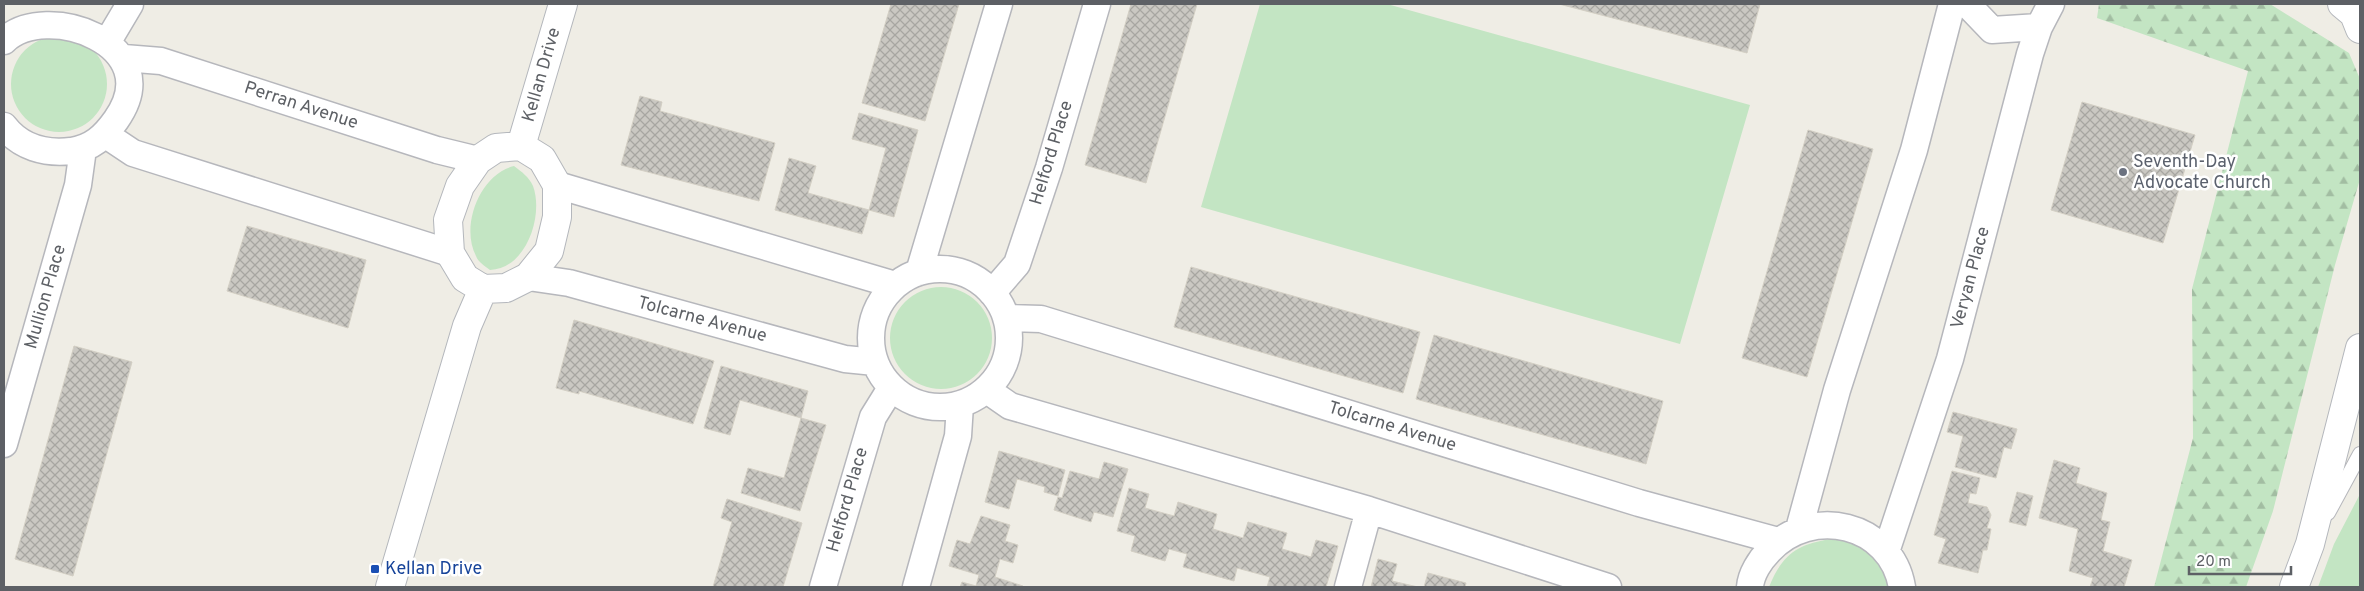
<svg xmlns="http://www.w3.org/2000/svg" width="2364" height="591" viewBox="0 0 2364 591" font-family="Overpass,sans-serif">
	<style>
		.green { fill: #c3e5c3 }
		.forest { fill: url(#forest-firs) }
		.building { fill: url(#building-cross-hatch); stroke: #d3cfc4 }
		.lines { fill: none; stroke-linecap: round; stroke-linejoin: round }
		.lane-casing { stroke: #b6b7bc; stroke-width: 16 }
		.street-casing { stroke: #b6b7bc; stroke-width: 29 }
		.secondary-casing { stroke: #b4b7bc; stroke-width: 30 }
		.lane { stroke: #fff; stroke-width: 14 }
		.street { stroke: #fff; stroke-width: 26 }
		.secondary { stroke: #fff; stroke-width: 28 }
		.worship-dot { fill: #6b7280; stroke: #fff; stroke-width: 2 }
		.transit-dot { fill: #1a4fb4; stroke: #fff; stroke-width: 2 }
		.labels { text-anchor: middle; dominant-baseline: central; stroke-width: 5; stroke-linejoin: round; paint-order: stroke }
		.street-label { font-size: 18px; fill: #5d6065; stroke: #fff }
		.worship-label { font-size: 18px; fill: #5b616d; stroke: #fff; text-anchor: start }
		.transit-label { font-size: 18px; fill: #164399; stroke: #fff; text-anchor: start }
	</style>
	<defs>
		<pattern id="forest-firs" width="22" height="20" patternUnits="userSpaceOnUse" patternTransform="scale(1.25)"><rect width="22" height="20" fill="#c3e5c3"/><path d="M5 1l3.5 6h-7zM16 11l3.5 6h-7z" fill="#a2bda2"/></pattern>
		<pattern id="building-cross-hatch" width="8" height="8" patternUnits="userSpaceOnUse" patternTransform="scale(1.25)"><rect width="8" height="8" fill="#cac8c2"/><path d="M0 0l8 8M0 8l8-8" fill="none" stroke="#a7a6a1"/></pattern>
	</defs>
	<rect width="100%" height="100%" fill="#efede5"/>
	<!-- green -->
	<path class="green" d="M1260 4H1387L1750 105 1680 344 1201 207Z
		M11 84a48 48 0 1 1 96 0a48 48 0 1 1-96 0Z
		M514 166C522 172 529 177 533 186 544 216 526 269 490 270 485 266 478 262 476 256 460 226 480 174 514 166Z
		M890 338a51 51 0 1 1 102 0a51 51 0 1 1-102 0Z
		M2360 494V587H2318L2334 544Z
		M1831 539C1865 542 1877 559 1891 587H1769C1782 555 1797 544 1831 539Z"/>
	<!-- forest -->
	<path class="forest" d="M2099 4H2270L2349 53 2360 79V179L2335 265 2273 511 2246 587H2154L2193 438 2192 289 2248 71 2097 18Z"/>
	<!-- building -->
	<path class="building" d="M891 4H959L925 121 862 103Z
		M1131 4H1197L1146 183 1085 165Z
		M1559 4H1760L1747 53Z
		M640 96 662 102 660 111 775 143 759 201 621 165Z
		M2082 102 2195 135 2163 243 2051 210Z
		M859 113 918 130 894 217 869 210 886 148 852 139Z
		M1808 130 1873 149 1807 377 1742 358Z
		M789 158 816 166 808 193 869 210 862 234 775 210Z
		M247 226 366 260 348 328 227 291Z
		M1191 267 1420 332 1403 393 1174 327Z
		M574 320 714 361 693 424 579 391V394L556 388Z
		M1434 335 1663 401 1646 464 1416 399Z
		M74 346 132 362 73 576 15 559Z
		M721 366 808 391 801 418 740 400 730 435 704 428Z
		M1953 412 2017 429 2011 449 2004 447 1996 478 1955 467 1963 436 1947 432Z
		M801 418 826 425 800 511 741 493 748 468 784 478Z
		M999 451 1065 470 1058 496 1044 492 1045 487 1017 479 1009 509 985 502Z
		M2054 460 2080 468 2076 483 2107 493 2101 520 2110 522 2103 551 2132 560 2124 587H2090L2093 578 2069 571 2078 529 2039 518Z
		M1104 462 1128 469 1113 517 1094 512 1091 522 1054 510 1058 497 1062 498 1070 471 1099 479Z
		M1952 471 1980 478 1976 494 1970 493 1968 503 1987 507 1991 515 1987 528 1991 529 1987 550H1983L1978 573 1938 563 1946 539 1934 535Z
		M1129 488 1149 494 1145 508 1174 516 1178 502 1217 514 1213 529 1243 538 1248 522 1287 533 1282 549 1311 557 1316 540 1338 546 1326 587H1267L1270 577 1237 568 1234 581 1183 567 1187 554 1169 549 1165 561 1131 551 1135 536 1117 531Z
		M2017 492 2033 496 2026 526 2009 522Z
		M727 499 802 523 783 587H713L732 522 721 518Z
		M981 516 1010 525 1005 541 1018 545 1013 563 1000 559 995 577 1023 586V587H960L962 582 976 586 979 575 949 566 957 540 970 544Z
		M1378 559 1397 564 1392 581 1418 587H1371Z
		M1428 573 1466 583 1465 587H1424Z"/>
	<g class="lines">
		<!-- lane casing -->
		<g class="lane-casing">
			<path id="lane" d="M2328 513 2360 454"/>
		</g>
		<!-- street casing -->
		<g class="street-casing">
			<path id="street" d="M1967 4 1992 30 2039 27
				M111 36 130 4
				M4 41C45 0 170 44 116 120 104 137 92 148 71 151 45 154 20 147 4 126
				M124 58 161 61 437 150 478 160
				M106 135 133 153 450 253
				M557 185 895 285
				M871 338a69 69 0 1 1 138 0a69 69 0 1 1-138 0Z
				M919 272 999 4
				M528 277 569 283 845 359 875 362
				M992 293 1017 264 1049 168 1097 4
				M1006 318 1041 319 1639 503 1778 541
				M987 390 1010 406 1369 510 1608 587
				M4 444 78 185 83 149
				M1799 529 1837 390 1914 150 1952 4
				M1886 552 1950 359 2030 54 2039 27 2051 4
				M823 587 873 417 891 388
				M916 587 958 436 960 405
				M1348 587 1369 510
				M1750 587C1751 574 1760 560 1769 551 1811 505 1891 523 1902 587"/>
		</g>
		<!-- secondary casing -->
		<g class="secondary-casing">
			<path id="secondary" d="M2342 4 2354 14 2360 29
				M521 146 542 159 557 185V217L549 251 528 277 506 288 483 289 465 278 450 253 448 220 460 186 478 160 496 148Z
				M521 146 563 4
				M390 587 467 326 483 289
				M2294 587 2310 544 2360 348"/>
		</g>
		<!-- lane -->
		<use href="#lane" class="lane"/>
		<!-- street -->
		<use href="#street" class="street"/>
		<!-- secondary -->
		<use href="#secondary" class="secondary"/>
	</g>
	<!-- markers -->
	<circle class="worship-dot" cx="2123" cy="172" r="5"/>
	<rect class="transit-dot" x="370" y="564" width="10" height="10" rx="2.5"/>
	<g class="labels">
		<!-- street labels -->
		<g class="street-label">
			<text transform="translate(542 75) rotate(-74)">Kellan Drive</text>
			<text transform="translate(301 106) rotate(18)">Perran Avenue</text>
			<text transform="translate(1052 153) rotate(-73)">Helford Place</text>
			<text transform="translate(1971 278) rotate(-75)">Veryan Place</text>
			<text transform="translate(46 297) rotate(-74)">Mullion Place</text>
			<text transform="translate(702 320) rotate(15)">Tolcarne Avenue</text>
			<text transform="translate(1392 427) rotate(17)">Tolcarne Avenue</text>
			<text transform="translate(848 500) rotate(-74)">Helford Place</text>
		</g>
		<!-- worship labels -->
		<g class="worship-label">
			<text x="2133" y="162">Seventh-Day<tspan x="2133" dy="21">Advocate Church</tspan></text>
		</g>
		<!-- transit labels -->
		<g class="transit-label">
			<text x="385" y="569">Kellan Drive</text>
		</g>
	</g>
	<!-- border -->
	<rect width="2364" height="591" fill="none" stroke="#5d6065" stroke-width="10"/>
	<!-- scale -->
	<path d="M2189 566v8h102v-8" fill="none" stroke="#5d6065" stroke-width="2.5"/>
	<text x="2196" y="566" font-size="15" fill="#5d6065" stroke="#ffffff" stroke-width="4" paint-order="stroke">20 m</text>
</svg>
